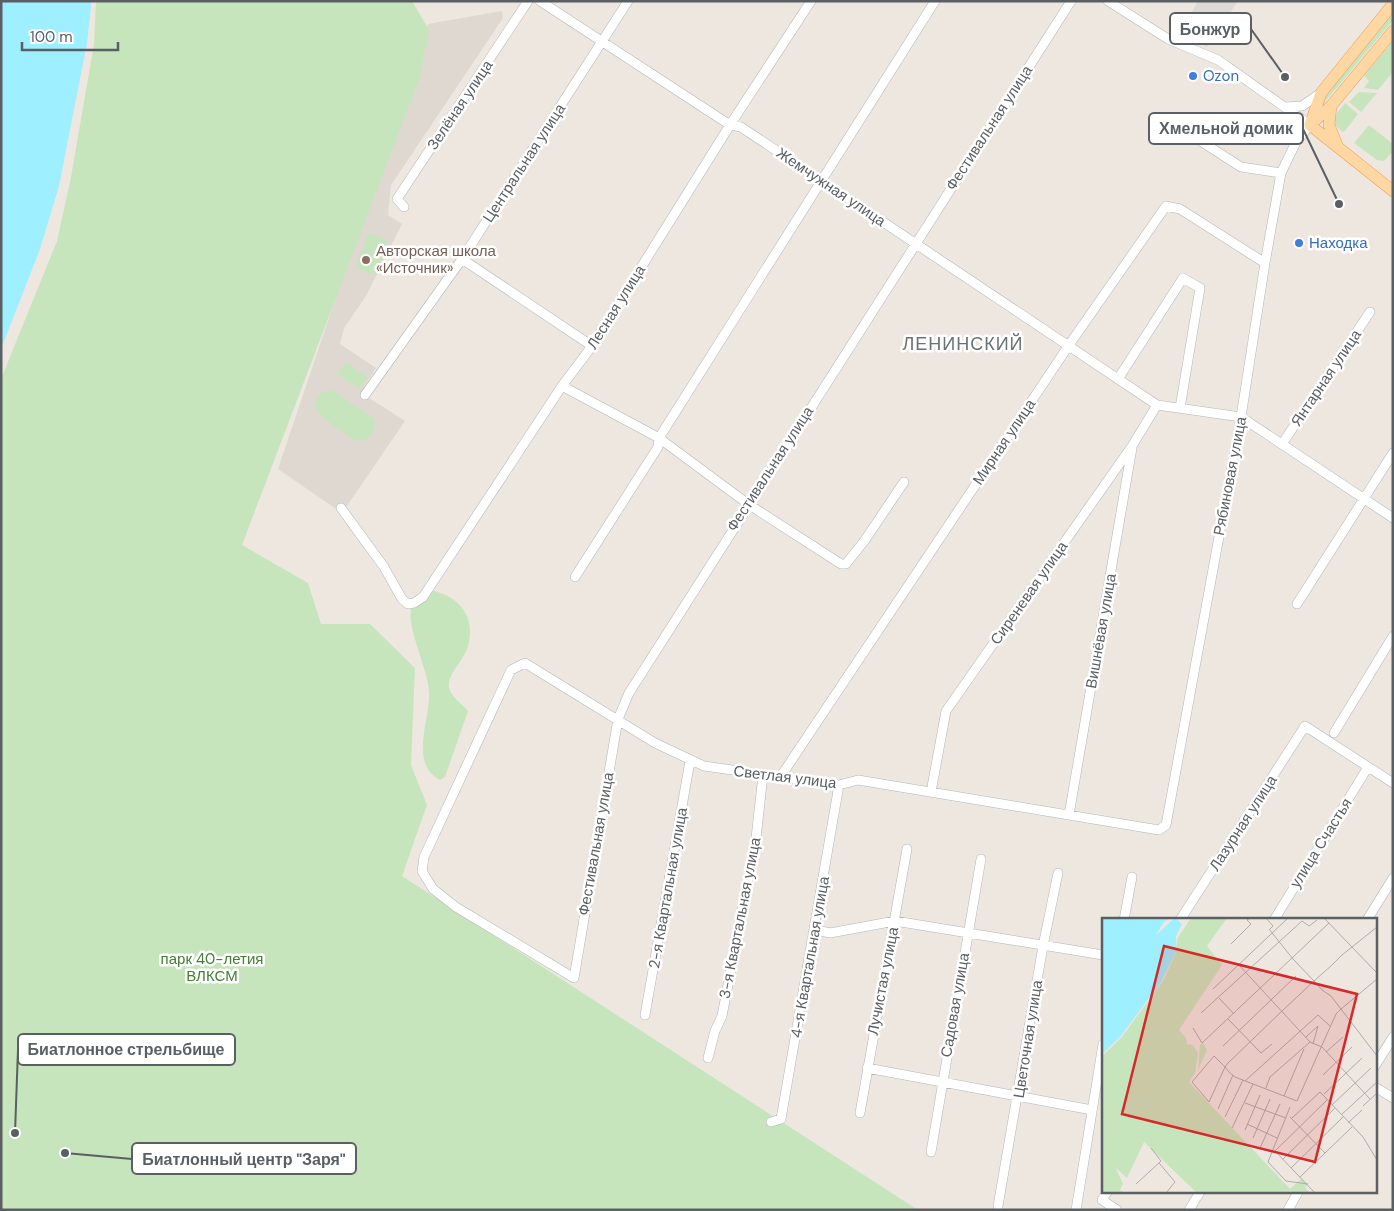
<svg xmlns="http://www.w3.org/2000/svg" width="1394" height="1211" viewBox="0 0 1394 1211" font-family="'DM Sans',sans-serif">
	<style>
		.industrial { fill: #ddd9d5 }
		.education { fill: #dfd8d1 }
		.green { fill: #c7e5bc }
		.water { fill: #9eefff }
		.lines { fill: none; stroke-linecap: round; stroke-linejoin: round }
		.minor-casing { stroke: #b1b6b9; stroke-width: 10 }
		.major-casing { stroke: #f39b53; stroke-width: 12 }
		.minor { stroke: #fff; stroke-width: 9 }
		.major { stroke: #ffd7a3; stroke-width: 11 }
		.shop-dot { fill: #3f7fe0; stroke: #fff; stroke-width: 2 }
		.education-dot { fill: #8d6e63; stroke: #fff; stroke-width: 2 }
		.labels { text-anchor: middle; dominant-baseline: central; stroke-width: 5; stroke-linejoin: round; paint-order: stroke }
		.shop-label { font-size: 15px; fill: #366cbe; stroke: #fff; text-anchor: start }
		.street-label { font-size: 15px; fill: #595f62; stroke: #fff }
		.education-label { font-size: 15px; fill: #785e54; stroke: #fff; text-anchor: start }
		.park-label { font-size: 15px; fill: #438132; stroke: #fff }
		.quarter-label { font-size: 18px; letter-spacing: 1px; fill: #6a7274; stroke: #fff }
		.inset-road { fill: none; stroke: #aeadaa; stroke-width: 1 }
		.view { fill: #d62828; fill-opacity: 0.15; stroke: #d62828; stroke-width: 2.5 }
		.inset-edge { fill: none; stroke: #595f62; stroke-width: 2.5 }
		.leader { fill: none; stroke: #595f62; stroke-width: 2 }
		.callout-dot { fill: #595f62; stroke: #fff; stroke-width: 2 }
		.callout { fill: #fff; stroke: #595f62; stroke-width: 2 }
		.callout-label { font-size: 16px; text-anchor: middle; font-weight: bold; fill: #595f62 }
	</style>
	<rect width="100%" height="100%" fill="#ede7e0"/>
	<!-- industrial -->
	<path class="industrial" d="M1198 1H1238L1207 47 1190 38 1199 25 1189 17Z"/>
	<!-- education -->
	<path class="education" d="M502 11 503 18 391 185 388 215 402 224 366 296 344 328 340 344 376 368 364 387 366 396 405 421 342 513 278 469 428 24Z"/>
	<!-- green -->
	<path class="green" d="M96 1H412L429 30 420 77 242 545 308 583 321 624H370L415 668 411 765 427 805 402 876 918 1210H1V379L57 241 71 177 94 44Z
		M1390 14 1393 20 1324 103V96Z
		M1393 41V72L1378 90 1364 88 1369 81 1364 76Z
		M1359 92 1377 93 1361 112 1349 102Z
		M1345 103 1358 114 1345 131 1342 132 1334 123V117Z
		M1369 125 1393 144V151L1384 161 1377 160 1354 143Z
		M368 233 387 240 376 275 356 269Z
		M346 362 367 377 359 389 337 374Z
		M332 390 373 418 375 427 369 438C365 440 362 441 357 440 350 439 343 432 337 428 325 419 305 407 322 392Z
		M434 591C462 598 477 620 467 649 463 661 448 673 449 687 449 695 462 704 468 711L445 777 440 780C408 763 431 719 429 691 428 670 407 628 411 610 414 600 425 593 434 591Z"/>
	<!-- water -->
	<path class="water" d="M1 1H91V6L87 43 59 186 40 249 1 349Z"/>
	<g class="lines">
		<!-- minor casing -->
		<g class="minor-casing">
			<path id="minor" d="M540 1 730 125 741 127 1157 405 1241 417 1393 518
				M1071 1 629 693 618 719 574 978 456 907 433 889 422 871 424 857 511 670 525 663 655 743 704 766 839 785 858 780 1159 830 1166 825 1241 417 1265 263 1281 173 1296 142 1310 125 1218 60 1168 39 1108 1
				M1286 107 1302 106 1321 93
				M1188 133 1241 167 1281 173
				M404 207 397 199 528 1
				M462 259 592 346
				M1118 379 1183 278 1200 288 1180 408
				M562 386 659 438 748 504 841 564H846L865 540 904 482
				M365 395 462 259 628 1
				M1282 444 1370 312
				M341 508 384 567 402 599 408 604 414 603 423 597 562 386 592 346 730 125 811 1
				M575 577 658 447 659 438 935 1
				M1297 604 1393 453
				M1334 733 1393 636
				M781 776 1069 345 1166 206 1180 209 1265 263
				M931 792 946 711 1132 446 1157 405
				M1069 815 1132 448
				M1124 920 1132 877
				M1180 920 1305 726 1393 783
				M1274 920 1368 767
				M1367 920 1393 878
				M816 930 830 933 895 921 1103 955
				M645 1015 690 761
				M708 1058 715 1031 722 1016 756 838 763 775
				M1375 1066 1393 1037
				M867 1068 1092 1110
				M1375 1087 1393 1098
				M860 1113 907 849
				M771 1122 781 1119 839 785
				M931 1152 981 859
				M1107 1192 1102 1200 1117 1210
				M998 1206 1043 946 1058 873
				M1076 1210 1103 1044
				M1189 1210 1200 1192
				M1288 1210 1298 1192"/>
		</g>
		<!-- major casing -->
		<g class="major-casing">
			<path id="major" d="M1331 106 1329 125 1337 145
				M1310 125 1321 93 1393 4
				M1310 125 1331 106 1393 31
				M1310 125 1393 191"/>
		</g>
		<!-- minor -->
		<use href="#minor" class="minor"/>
		<!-- major -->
		<use href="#major" class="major"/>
	</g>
	<!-- markers -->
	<g class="shop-dot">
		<circle cx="1193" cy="76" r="5"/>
		<circle cx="1299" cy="243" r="5"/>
	</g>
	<circle class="education-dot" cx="366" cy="260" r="5"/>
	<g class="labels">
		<!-- shop labels -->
		<g class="shop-label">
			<text x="1203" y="76">Ozon</text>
			<text x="1309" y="243">Находка</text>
		</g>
		<!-- street labels -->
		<g class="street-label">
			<text transform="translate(460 105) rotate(-56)">Зелёная улица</text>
			<text transform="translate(989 128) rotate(-57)">Фестивальная улица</text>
			<text transform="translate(524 163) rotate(-57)">Центральная улица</text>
			<text transform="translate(831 187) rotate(34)">Жемчужная улица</text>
			<text transform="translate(616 307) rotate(-58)">Лесная улица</text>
			<text transform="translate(1326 378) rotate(-56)">Янтарная улица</text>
			<text transform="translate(1004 442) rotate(-56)">Мирная улица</text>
			<text transform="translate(770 469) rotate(-57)">Фестивальная улица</text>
			<text transform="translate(1230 476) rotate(-79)">Рябиновая улица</text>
			<text transform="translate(1029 593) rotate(-55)">Сиреневая улица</text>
			<text transform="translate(1101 631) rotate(-80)">Вишнёвая улица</text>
			<text transform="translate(785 777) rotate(7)">Светлая улица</text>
			<text transform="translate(1243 823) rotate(-57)">Лазурная улица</text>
			<text transform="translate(1321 843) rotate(-58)">улица Счастья</text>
			<text transform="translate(596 844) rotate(-80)">Фестивальная улица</text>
			<text transform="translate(668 888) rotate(-80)">2-я Квартальная улица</text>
			<text transform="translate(740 918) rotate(-79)">3-я Квартальная улица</text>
			<text transform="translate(810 957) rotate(-80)">4-я Квартальная улица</text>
			<text transform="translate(883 981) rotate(-79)">Лучистая улица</text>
			<text transform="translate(955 1005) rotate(-80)">Садовая улица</text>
			<text transform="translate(1028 1039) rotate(-81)">Цветочная улица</text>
		</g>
		<!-- education labels -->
		<g class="education-label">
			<text x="376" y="251">Авторская школа<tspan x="376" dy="17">«Источник»</tspan></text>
		</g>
		<!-- park labels -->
		<g class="park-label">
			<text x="212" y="959">парк 40-летия<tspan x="212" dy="17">ВЛКСМ</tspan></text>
		</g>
		<!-- quarter labels -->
		<g class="quarter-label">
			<text x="963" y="344">ЛЕНИНСКИЙ</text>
		</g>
	</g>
	<!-- overview -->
	<g transform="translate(1102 918)">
		<rect width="275" height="275" fill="#ede7e0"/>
		<path d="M89 0H125L105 28 120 47 77 112 84 120 85 126 91 127 96 135 93 155 87 164 188 271V275H95L42 224 25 260 14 250 21 266 18 272 23 275H0V138L19 120 61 63 74 35 75 21ZM101 125 105 132 96 152 98 127ZM199 261 206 267 203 269 208 275H189L188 271Z" fill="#c7e5bc"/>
		<path d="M0 0H68L62 4 54 17 73 0 80 6 74 18V34L59 64 18 119 0 136Z" fill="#9eefff"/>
		<path class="inset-road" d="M164 0 171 8 167 12M222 0 275 55M167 11 191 41 212 63 220 72 229 78 239 91 234 96 195 183 133 159 127 154 123 149 112 138 90 164 107 184 123 149 125 146 180 93 212 63 230 47 240 37 275 9M129 26 149 6 145 2 148 0M136 46 208 124 220 129 268 181M111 71 186 0M117 80 132 96M239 91 275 138M239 91 275 61M99 95 200 3 207 8 215 2M126 101 159 135 170 126M91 110 100 125 227 5M204 119 216 108 211 126M121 128 194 58M224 134 241 119M221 157 250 129M143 163 216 97 228 108M164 170 168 159 208 124M222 176 260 140M182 178 202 131M143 185 184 200M230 187 269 150M261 188 275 175M188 189 166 244 184 263 206 266M116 191 131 157M239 197 275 164M123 199 141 162M188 199 223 235M190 200 218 174 261 219 275 242M246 205 260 192M145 206 175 220M130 210 151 166M143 212 158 177M151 220 168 181M158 230 178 186M181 241 233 190M57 245 73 264 64 275M189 250 241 199M198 259 250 209M34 266 59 243 49 230M213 275 173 233 225 182"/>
		<path class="view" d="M62 28 255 76 213 244 20 196Z"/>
		<rect width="275" height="275" class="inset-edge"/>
	</g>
	<!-- callouts -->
	<path class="leader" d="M1285 77L1251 29M1339 204L1303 129M15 1133L18 1049M65 1153L132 1159"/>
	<g class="callout-dot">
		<circle cx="1285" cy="77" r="5"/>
		<circle cx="1339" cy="204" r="5"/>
		<circle cx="15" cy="1133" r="5"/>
		<circle cx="65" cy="1153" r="5"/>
	</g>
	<g class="callout">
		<rect x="1170" y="13" width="81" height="31" rx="5"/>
		<rect x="1149" y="113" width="154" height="31" rx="5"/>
		<rect x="18" y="1034" width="217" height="31" rx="5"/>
		<rect x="132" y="1143" width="224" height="31" rx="5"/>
	</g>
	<g class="callout-label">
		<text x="1210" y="35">Бонжур</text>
		<text x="1226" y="134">Хмельной домик</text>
		<text x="126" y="1055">Биатлонное стрельбище</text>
		<text x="244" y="1165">Биатлонный центр "Заря"</text>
	</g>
	<!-- border -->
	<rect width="1394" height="1211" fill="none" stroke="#595f62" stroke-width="5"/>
	<!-- scale -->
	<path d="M22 42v8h96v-8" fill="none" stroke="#595f62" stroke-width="2.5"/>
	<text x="30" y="42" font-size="15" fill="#595f62" stroke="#ffffff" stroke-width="4" paint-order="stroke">100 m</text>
</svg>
